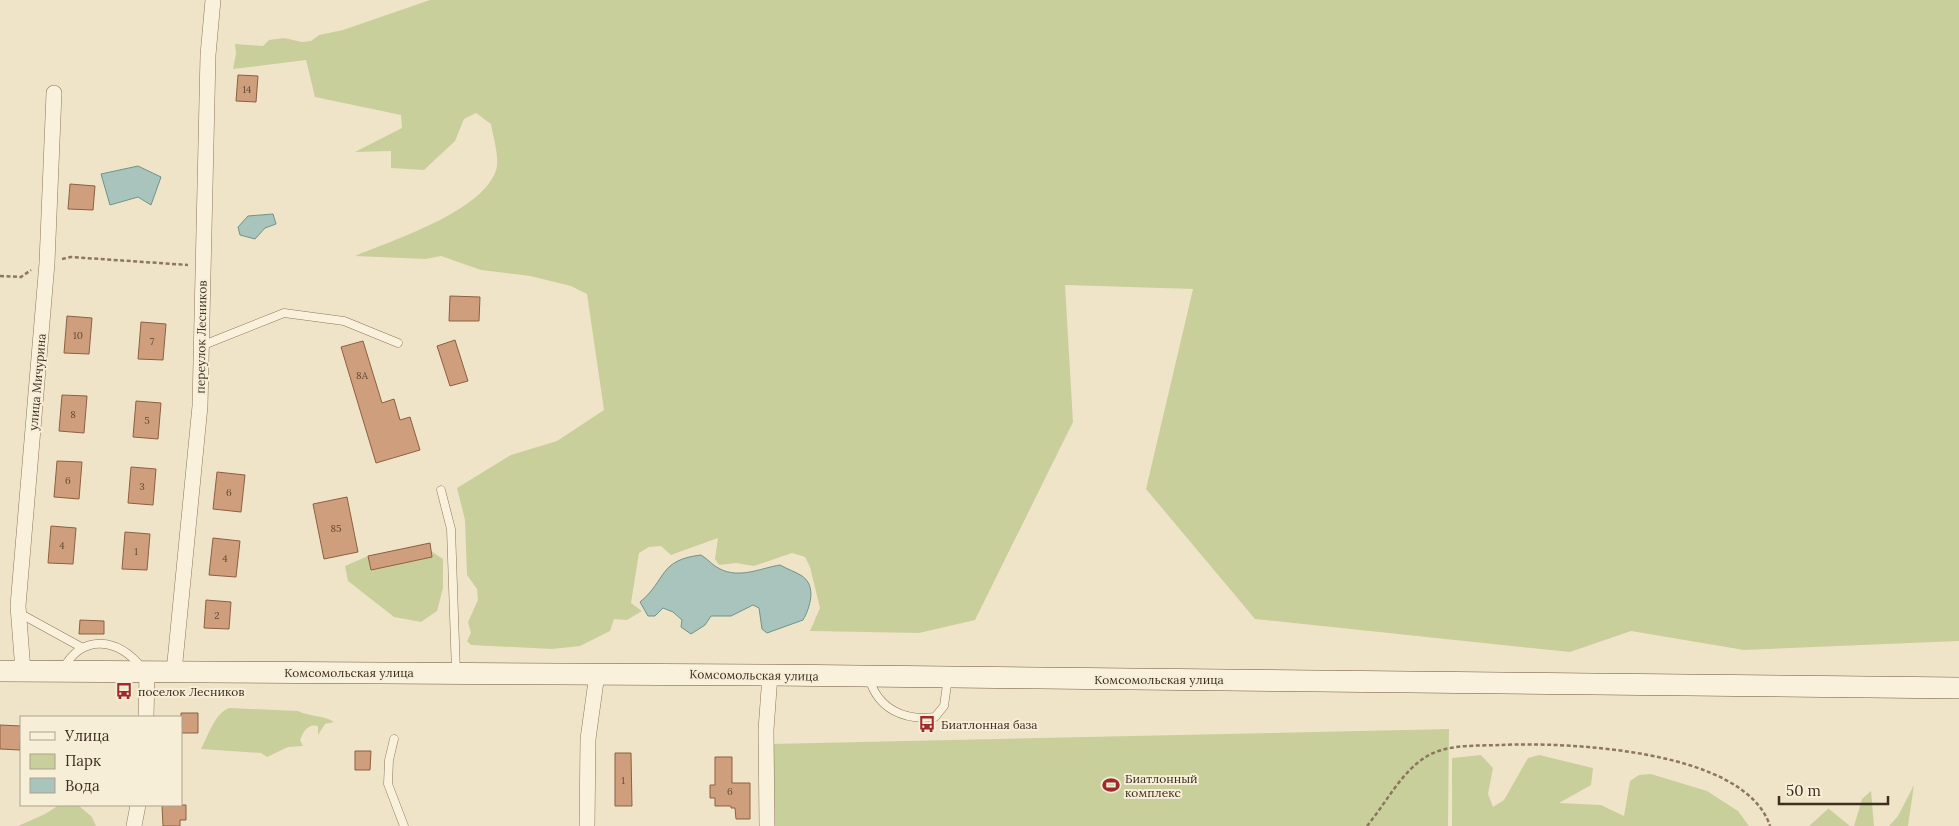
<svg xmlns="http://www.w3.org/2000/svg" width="1959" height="826" viewBox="0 0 1959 826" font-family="Lora,serif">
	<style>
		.green { fill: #c9cf9b }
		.water { fill: #a9c4bc; stroke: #6f938a }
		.building { fill: #cf9f7d; stroke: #8d5f41 }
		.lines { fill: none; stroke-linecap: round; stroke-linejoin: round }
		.lane-casing { stroke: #8d765c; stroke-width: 9 }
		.street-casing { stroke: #8d765c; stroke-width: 16 }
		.secondary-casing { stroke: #6f573f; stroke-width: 22 }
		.path { stroke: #8d765c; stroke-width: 2.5; stroke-dasharray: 4 2.5; stroke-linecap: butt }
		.lane { stroke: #faf1dc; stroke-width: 8 }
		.street { stroke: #faf1dc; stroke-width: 15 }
		.secondary { stroke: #faf1dc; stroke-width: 21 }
		.labels { text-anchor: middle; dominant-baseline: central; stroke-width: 4; stroke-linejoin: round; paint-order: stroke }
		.number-label { font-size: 10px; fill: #624a37 }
		.street-label { font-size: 12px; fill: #3d2e20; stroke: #f7eed8 }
		.poi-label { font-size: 12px; fill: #3d2e20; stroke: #f7eed8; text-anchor: start }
	</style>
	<rect width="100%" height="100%" fill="#f0e4c8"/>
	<!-- green -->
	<path class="green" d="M430 0H1959V641L1744 650 1631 631 1570 652 1255 619 1146 489 1193 289 1065 285 1073 422 975 620 919 633 810 631 820 608 810 567 805 557 792 553 754 566 736 563 719 565 715 559 718 538 671 555 661 546 649 547 639 553 631 603 642 611 627 620 614 619 610 631 580 646 552 649 471 645 467 641 471 633 468 622 478 600 477 589 467 575 465 520 457 488 511 455 557 441 604 410 587 294 571 286 530 276 481 270 441 256 426 259 355 256C393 240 478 213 495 173 501 160 493 138 491 124L476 113 464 119 455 141 424 170 391 168V151L355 152 402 128 401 115 315 97 306 60 233 69 236 54 235 44 263 46 269 40 284 38 302 42 311 41 319 35 343 30Z
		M431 551 443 559V588L437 611 421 622 394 617 348 581 345 566 368 556 371 570 432 557Z
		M229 708 298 711C310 717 324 715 334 722L325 724 318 735V726C308 723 303 732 300 740L303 746 288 747 267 757 261 753 201 749C208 736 215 713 229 708Z
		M1449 729 1448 826H774L771 744Z
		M1481 755 1493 768 1488 794 1493 807 1504 800 1528 758 1539 755 1593 768 1591 785 1559 803 1601 805 1624 816 1630 781 1639 775 1651 774 1707 791 1738 811 1749 826H1452V758Z
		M1914 785 1908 826H1889L1898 816Z
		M1871 791 1874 826H1854L1862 799Z
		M59 805H78L92 817 96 826H18L45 814Z
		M1829 808V809L1850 826H1809Z"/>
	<!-- water -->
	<path class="water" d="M138 166 161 177 151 205 138 197 110 205 101 174Z
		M273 214 276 224 265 228 255 239 240 235 238 227 248 216Z
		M701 555C708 559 713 566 720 569 740 579 761 568 780 565 787 569 796 572 802 576 817 586 810 608 803 620L767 633 762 629 759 608 753 605 731 616H711L705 625 691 634 681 627 682 620 673 612 663 608 655 616H648L640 602C667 580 658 560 701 555Z"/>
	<!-- building -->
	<path class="building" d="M238 75 258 76 256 102 236 101Z
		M70 184 95 186 93 210 68 209Z
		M450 296 480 297 479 321H449Z
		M67 316 92 318 89 354 64 353Z
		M141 322 166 324 163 360 138 359Z
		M455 340 468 381 450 386 437 346Z
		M363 341 382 403 394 399 400 420 410 417 420 450 376 463 341 347Z
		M62 395 87 396 84 433 59 431Z
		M136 401 161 403 158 439 133 437Z
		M57 461 82 462 79 499 54 497Z
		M131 467 156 469 153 505 128 503Z
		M217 472 245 475 241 512 213 509Z
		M347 497 358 552 324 559 313 504Z
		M51 526 76 528 73 564 48 563Z
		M125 532 150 534 147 570 122 569Z
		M213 538 240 541 236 577 209 575Z
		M430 543 432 557 371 570 368 556Z
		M206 600 231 602 229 629 204 628Z
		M80 620 104 621V634H79Z
		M181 713H198V733H181Z
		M0 725 21 726 20 750 0 749Z
		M355 751H371L370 770H355Z
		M615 753H631L632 806H615Z
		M715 757H732V783H750V819H736L735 808H731V806H715V798H710V785H715Z
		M162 805H186V820H180V826H163Z"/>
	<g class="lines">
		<!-- lane casing -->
		<g class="lane-casing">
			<path id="lane" d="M201 346 284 313 344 321 398 343
				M441 490 451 529 456 672
				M19 613 81 647
				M63 669C83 633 118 638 142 668
				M869 678C878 709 904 721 935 717L944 706 948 677
				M394 739 389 760 388 784 404 826"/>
		</g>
		<!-- street casing -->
		<g class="street-casing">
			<path id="street" d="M23 671 18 606 47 263 54 93
				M174 672 200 406 208 55 213 0
				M146 717 147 673
				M134 826 138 805
				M587 826 588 739 597 674
				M767 826 766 730 770 675"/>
		</g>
		<!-- secondary casing -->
		<g class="secondary-casing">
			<path id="secondary" d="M0 671 770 675 1959 688"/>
		</g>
		<!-- path -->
		<path class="path" d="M62 259 71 257 188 265
			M0 276 21 277 31 270
			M1367 826C1387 802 1402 770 1429 755 1450 744 1478 746 1500 745 1567 742 1745 749 1770 826"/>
		<!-- lane -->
		<use href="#lane" class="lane"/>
		<!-- street -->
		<use href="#street" class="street"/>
		<!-- secondary -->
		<use href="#secondary" class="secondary"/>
	</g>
	<!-- icons -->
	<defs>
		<g id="bus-bare" transform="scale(1.35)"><path d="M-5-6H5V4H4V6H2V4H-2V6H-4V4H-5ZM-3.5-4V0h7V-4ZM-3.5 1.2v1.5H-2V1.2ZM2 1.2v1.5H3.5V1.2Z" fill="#9e2a2b" stroke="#f7eed8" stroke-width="2.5" paint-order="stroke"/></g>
		<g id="stadium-bare" transform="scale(1.35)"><path d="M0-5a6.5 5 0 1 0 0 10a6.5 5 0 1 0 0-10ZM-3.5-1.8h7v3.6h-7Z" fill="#9e2a2b" stroke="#f7eed8" stroke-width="2.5" paint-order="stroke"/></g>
	</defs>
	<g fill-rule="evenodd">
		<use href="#bus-bare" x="124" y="691"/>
		<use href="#bus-bare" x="927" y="724"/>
		<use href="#stadium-bare" x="1111" y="785"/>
	</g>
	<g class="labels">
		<!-- number labels -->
		<g class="number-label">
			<text x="247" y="89">14</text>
			<text x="78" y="335">10</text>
			<text x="152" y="341">7</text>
			<text x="362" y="375">8А</text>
			<text x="73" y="414">8</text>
			<text x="147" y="420">5</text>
			<text x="68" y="480">6</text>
			<text x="142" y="486">3</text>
			<text x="229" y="492">6</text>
			<text x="336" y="528">85</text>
			<text x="62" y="545">4</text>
			<text x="136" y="551">1</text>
			<text x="225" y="558">4</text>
			<text x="217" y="615">2</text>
			<text x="623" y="780">1</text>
			<text x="730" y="791">6</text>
		</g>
		<!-- street labels -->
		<g class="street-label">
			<text transform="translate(201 337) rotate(-89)">переулок Лесников</text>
			<text transform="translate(37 382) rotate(-85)">улица Мичурина</text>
			<text x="349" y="672">Комсомольская улица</text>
			<text transform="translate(754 675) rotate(1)">Комсомольская улица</text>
			<text x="1159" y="679">Комсомольская улица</text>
		</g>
		<!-- poi labels -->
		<g class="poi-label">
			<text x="138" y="691">поселок Лесников</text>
			<text x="941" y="724">Биатлонная база</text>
			<text x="1125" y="778">Биатлонный<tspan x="1125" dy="14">комплекс</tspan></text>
		</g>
	</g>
	<!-- legend -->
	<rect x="20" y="716" width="162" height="90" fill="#f7eed8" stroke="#ada18e"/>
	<rect x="30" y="732" width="25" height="8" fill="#faf1dc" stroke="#ada18e"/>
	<text x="65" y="741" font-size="15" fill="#3d2e20">Улица</text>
	<rect x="30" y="754" width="25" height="15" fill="#c9cf9b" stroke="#ada18e"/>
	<text x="65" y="766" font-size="15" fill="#3d2e20">Парк</text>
	<rect x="30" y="778" width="25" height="15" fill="#a9c4bc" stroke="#ada18e"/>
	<text x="65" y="791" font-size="15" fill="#3d2e20">Вода</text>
	<!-- scale -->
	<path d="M1779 796v8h109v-8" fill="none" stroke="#3d2e20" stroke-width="2.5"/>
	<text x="1786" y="796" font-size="15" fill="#3d2e20" stroke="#f7eed8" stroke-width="4" paint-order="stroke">50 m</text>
</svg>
